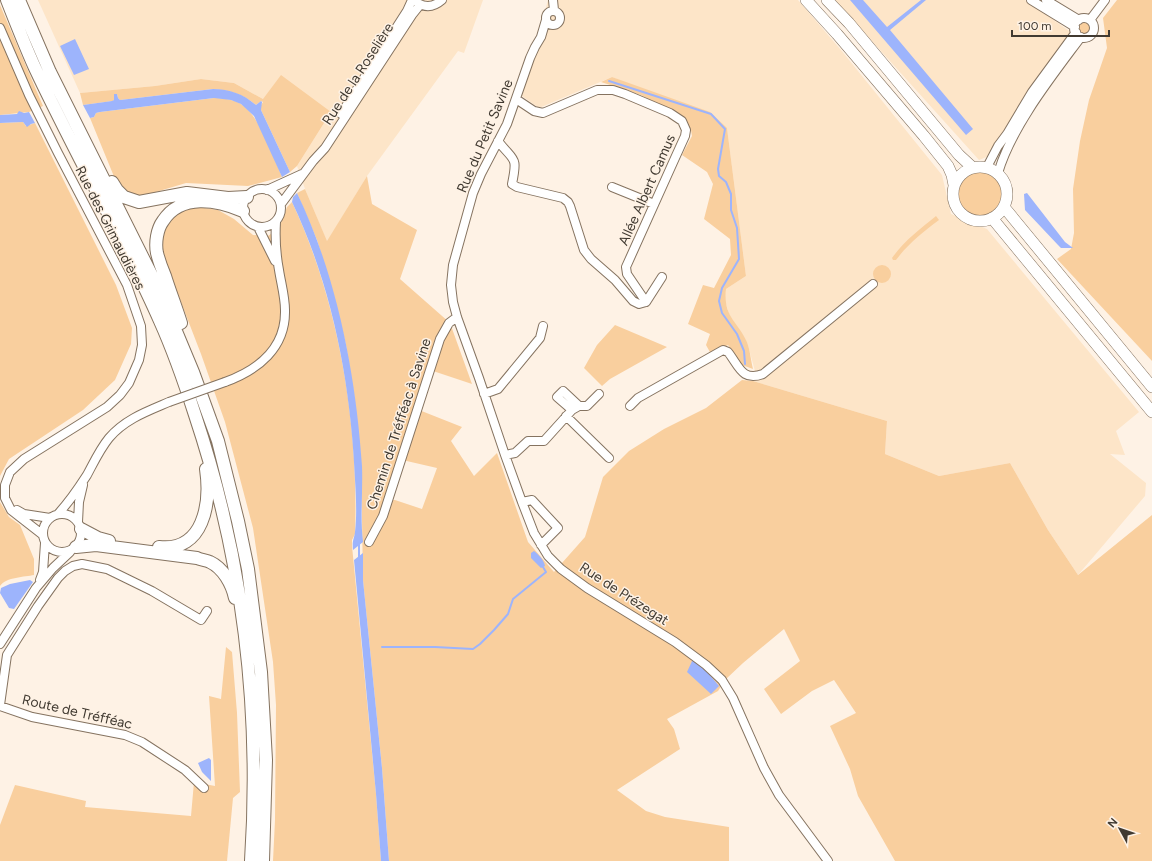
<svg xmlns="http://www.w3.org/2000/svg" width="1152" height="861" viewBox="0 0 1152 861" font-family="Figtree,sans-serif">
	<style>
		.built { fill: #fde5c8 }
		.green { fill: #f9cf9e; fill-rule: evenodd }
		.water { fill: #9db4fc }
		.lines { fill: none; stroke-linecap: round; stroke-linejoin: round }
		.stream { stroke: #9db4fc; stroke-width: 2 }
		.minor-casing { stroke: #857360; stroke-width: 10 }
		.major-casing { stroke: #857360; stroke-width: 12 }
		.highway-casing { stroke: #857360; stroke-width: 14 }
		.minor { stroke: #fff; stroke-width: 8 }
		.major { stroke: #fff; stroke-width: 11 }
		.highway { stroke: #fff; stroke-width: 12 }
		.minor-bridge-casing { stroke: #857360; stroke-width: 10; stroke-linecap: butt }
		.minor-bridge { stroke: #fff; stroke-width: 8 }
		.labels { text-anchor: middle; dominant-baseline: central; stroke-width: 3; stroke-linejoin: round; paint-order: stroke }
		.street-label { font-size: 14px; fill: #413a31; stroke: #fef2e5 }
	</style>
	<rect width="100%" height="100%" fill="#fef2e5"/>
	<!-- built -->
	<path class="built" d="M38 0H483L464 53 458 51 367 176 327 242 305 189 297 166 331 112 263 99 234 83 201 79 155 86 80 93Z
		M548 0H798L841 50 942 175 951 214 987 229 1139 412 1116 431 1125 455 1110 454 1146 483 1145 496 1078 575 1048 530 1010 463 939 476 885 454 887 421 753 381 755 371 747 342 729 314 725 300 726 289 746 276 727 128 612 77 539 108 522 96Z
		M835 0H1025L1075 35 994 154 979 160Z"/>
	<!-- green -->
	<path class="green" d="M1117 0H1152V361L1057 259 1071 249 1074 233 1073 189 1080 141 1089 100 1107 48 1103 18Z
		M0 5 43 106 29 112 0 115Z
		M1078 28a6 6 0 1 1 12 0a6 6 0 1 1-12 0Z
		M281 75 331 112 297 166 290 172 261 110 260 107 263 102 261 101 256 105C243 94 229 90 213 89L120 100 118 98 117 94H114V100L113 101 83 105 80 93 155 86 201 79 234 83 263 99Z
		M612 77 710 112 727 128 746 276 726 289C723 317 737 320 747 342 750 350 751 361 753 369L742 365 728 345 711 354 706 345 710 334 688 324 703 285 714 288 731 255 730 239 704 219 713 184 707 172 682 155 692 136 691 130 690 131 686 120 664 107 641 95 601 82Z
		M214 98C222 98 233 99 241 104 260 116 273 156 282 177L248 186 186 183 139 197 124 192 115 179 90 118 94 117 96 113 100 112Z
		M23 122 26 126 35 123 116 285 132 328 131 344 115 380 83 410 9 459 0 476V123Z
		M957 195a23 23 0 1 1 46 0a23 23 0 1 1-46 0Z
		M367 176 372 204 417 230 400 279 450 323 472 384 427 369 414 408 462 427 451 441 474 476 497 453 528 542 554 572 585 537 603 477 629 451 664 429 706 408 742 380 753 381 887 421 885 454 939 476 1010 463 1048 530 1078 575 1152 515V861H895L858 796 850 769 830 726 856 713 834 680 812 691 781 714 764 689 800 661 784 629 743 663 725 680 718 691 667 719 674 729 680 749 617 790 646 811 665 817 729 827V861H389L382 768 363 580 361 459 354 394 346 345 334 296 317 240 297 193 305 189 327 241ZM398 459 437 468 422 509 395 500H386Z
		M292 202C339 302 359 425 355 534L352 540V546L376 794 381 861H273L275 820 276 705 273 662 253 528 225 422 201 354 162 253 160 235 176 211 198 207 218 210 234 219 253 235 268 236 279 228 287 207Z
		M936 216 939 220C923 232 908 244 896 260H893L892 258C904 241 920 229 936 216Z
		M873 274a9 9 0 1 1 18 0a9 9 0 1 1-18 0Z
		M615 325 667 347 610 379 602 386 584 368 597 345Z
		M0 502 9 517 20 525 34 559V575C25 577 6 577 0 586Z
		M226 647 232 652 237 713 240 792 233 798 227 861H0V825L15 785 86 801 85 807 191 816 194 782 215 786 209 696 221 699Z"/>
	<!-- water -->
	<path class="water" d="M850 0H863L887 27 921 0H926L890 30 973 129 966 135Z
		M75 39 89 69 74 75 60 46Z
		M213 89C230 89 243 94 256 105L261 101 262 102 261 110 290 172 282 177 254 116 241 104 231 100 214 98 100 112 96 113 94 117 90 118 83 105 112 101 114 100V94H117L118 98 120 100Z
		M19 111 24 113 29 112 35 123 31 124 27 127 23 122 0 123V115L17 114Z
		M297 193C337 276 356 375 362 466 363 491 360 517 363 542L353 550C352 540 354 540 355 532 357 515 356 497 355 480 351 386 333 288 292 202L293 197Z
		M1027 193 1065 242 1073 248H1061L1058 245 1025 210 1024 194Z
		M534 551C539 555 544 560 545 566L541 568 531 558V553Z
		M363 553V580L382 768 389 861H381L376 794 354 560Z
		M30 580 33 582 14 609 9 608 0 593 1 588 10 584Z
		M693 659 703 667 719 686 711 694 687 672Z
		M209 758 211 760V781L202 772 198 763Z"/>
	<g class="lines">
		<!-- stream -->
		<path class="stream" d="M609 81 711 114 725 129 718 169 719 176 726 182 731 194V210L737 228 739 259 722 288 719 301 722 313 737 334 744 351 745 364
			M359 543V559
			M382 647H435L473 649 480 644 494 630 508 614 513 599 546 572 543 567"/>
		<!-- minor casing -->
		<g class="minor-casing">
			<path id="minor" d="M553 0 554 10
				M1031 0 1075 27
				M1046 0 1079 20
				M416 2C425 8 434 7 442 0
				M546 18a7 7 0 1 1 14 0a7 7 0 1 1-14 0Z
				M1074 28a10 10 0 1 1 20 0a10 10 0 1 1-20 0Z
				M546 20 541 37 535 47 530 58 507 124 481 174 473 193 453 265 451 285 453 302 457 317 479 378 505 455 522 502 534 533 548 556 561 569 587 588 675 642 706 665 722 680 733 698 764 768 779 795 828 861
				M1090 20 1105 0
				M0 28 29 95 58 153 127 285 141 326 142 345 139 360 129 383 120 395 107 407 24 459 10 472 5 485V498L11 510 43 535
				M516 99 534 111 543 113 597 90H613L625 94 670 113 682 121 686 130 685 136 675 158 626 267 627 274 646 302
				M341 114 407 11 412 0
				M498 141C514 162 518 155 512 184L517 187 563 198 568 202 570 206 584 250 591 259 615 280 633 301 639 304 646 302 662 277
				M987 167 998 146 1007 134 1032 92 1076 32
				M998 173C1012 126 1052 76 1081 37
				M612 187 654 204
				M243 208a19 19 0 1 1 38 0a19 19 0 1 1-38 0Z
				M267 190 302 174
				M281 204 313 161 325 148 412 15 420 5
				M258 227 275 261
				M225 382C258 370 286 348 285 310 285 297 281 283 279 270 276 254 275 238 276 222
				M484 394 498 389 540 338 543 326
				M630 406 638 398 723 350 728 352C739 366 742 382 763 374L873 284
				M572 410 557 397 563 391 579 406
				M566 416 609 458
				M505 455 515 453 528 441H544L572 410 579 406H587L599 394
				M522 502 532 500 558 528 541 545
				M17 510 24 514 50 518
				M43 533a19 19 0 1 1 38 0a19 19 0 1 1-38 0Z
				M58 514C69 502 78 489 87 475 94 462 100 449 109 438 125 419 148 411 169 402
				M78 522 79 502 83 485
				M369 542 383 516 440 339 449 323 457 317
				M40 580 43 572 45 543
				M0 644 36 588 53 568 70 552
				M0 705 7 655 38 606 58 578 65 571 73 566 82 564 107 569 152 591 201 620 207 611
				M0 706 32 717 125 735 142 742 185 770 204 788"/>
		</g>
		<!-- major casing -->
		<g class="major-casing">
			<path id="major" d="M806 0 837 34 924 136 948 166 952 175 954 185
				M827 0 849 23 959 155 972 167
				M953 194a27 27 0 1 1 54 0a27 27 0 1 1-54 0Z
				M1004 207 1152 387
				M992 218 1152 412"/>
		</g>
		<!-- highway casing -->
		<g class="highway-casing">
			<path id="highway" d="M7 0C16 23 25 46 35 68 75 153 122 235 160 321 174 352 185 384 195 415 243 559 261 710 251 861
				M19 0 50 72 158 288 193 372 218 441 238 521 248 569 261 672 266 760 263 861
				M112 182 117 190 124 197 139 202 187 193 228 198 247 197
				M181 323C176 307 170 292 165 276 162 269 159 261 157 253 155 243 157 229 163 221 181 193 217 200 243 211
				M81 529 98 538 109 541
				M76 547 96 545 197 558C201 560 206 560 210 562 223 568 232 584 235 598
				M159 547C204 552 211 503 206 469"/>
		</g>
		<!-- minor -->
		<use href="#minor" class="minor"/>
		<!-- major -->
		<use href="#major" class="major"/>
		<!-- highway -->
		<use href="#highway" class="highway"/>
		<!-- minor-bridge casing -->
		<g class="minor-bridge-casing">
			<path id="minor-bridge" d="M169 402 225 382"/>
		</g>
		<!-- minor-bridge -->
		<use href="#minor-bridge" class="minor-bridge"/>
	</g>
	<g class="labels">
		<!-- street labels -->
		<g class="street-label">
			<text transform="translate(358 74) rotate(-57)">Rue de la Roselière</text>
			<text transform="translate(485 136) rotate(-67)">Rue du Petit Savine</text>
			<text transform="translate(647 190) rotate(-66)">Allée Albert Camus</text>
			<text transform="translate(110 228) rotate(63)">Rue des Grimaudières</text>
			<text transform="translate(399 424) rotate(-72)">Chemin de Tréfféac à Savine</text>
			<text transform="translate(624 594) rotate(33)">Rue de Prézegat</text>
			<text transform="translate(77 712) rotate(13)">Route de Tréfféac</text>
		</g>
	</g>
	<!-- north arrow -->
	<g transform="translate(1120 829) rotate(310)" stroke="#fef2e5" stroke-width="3" paint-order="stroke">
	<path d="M0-3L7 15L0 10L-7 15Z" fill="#413a31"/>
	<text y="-6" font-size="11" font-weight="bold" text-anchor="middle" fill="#413a31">N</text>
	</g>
	<!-- scale -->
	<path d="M1012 30v6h97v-6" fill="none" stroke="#413a31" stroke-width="2"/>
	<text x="1018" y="30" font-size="12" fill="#413a31" stroke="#fef2e5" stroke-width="3" paint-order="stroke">100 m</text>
</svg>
